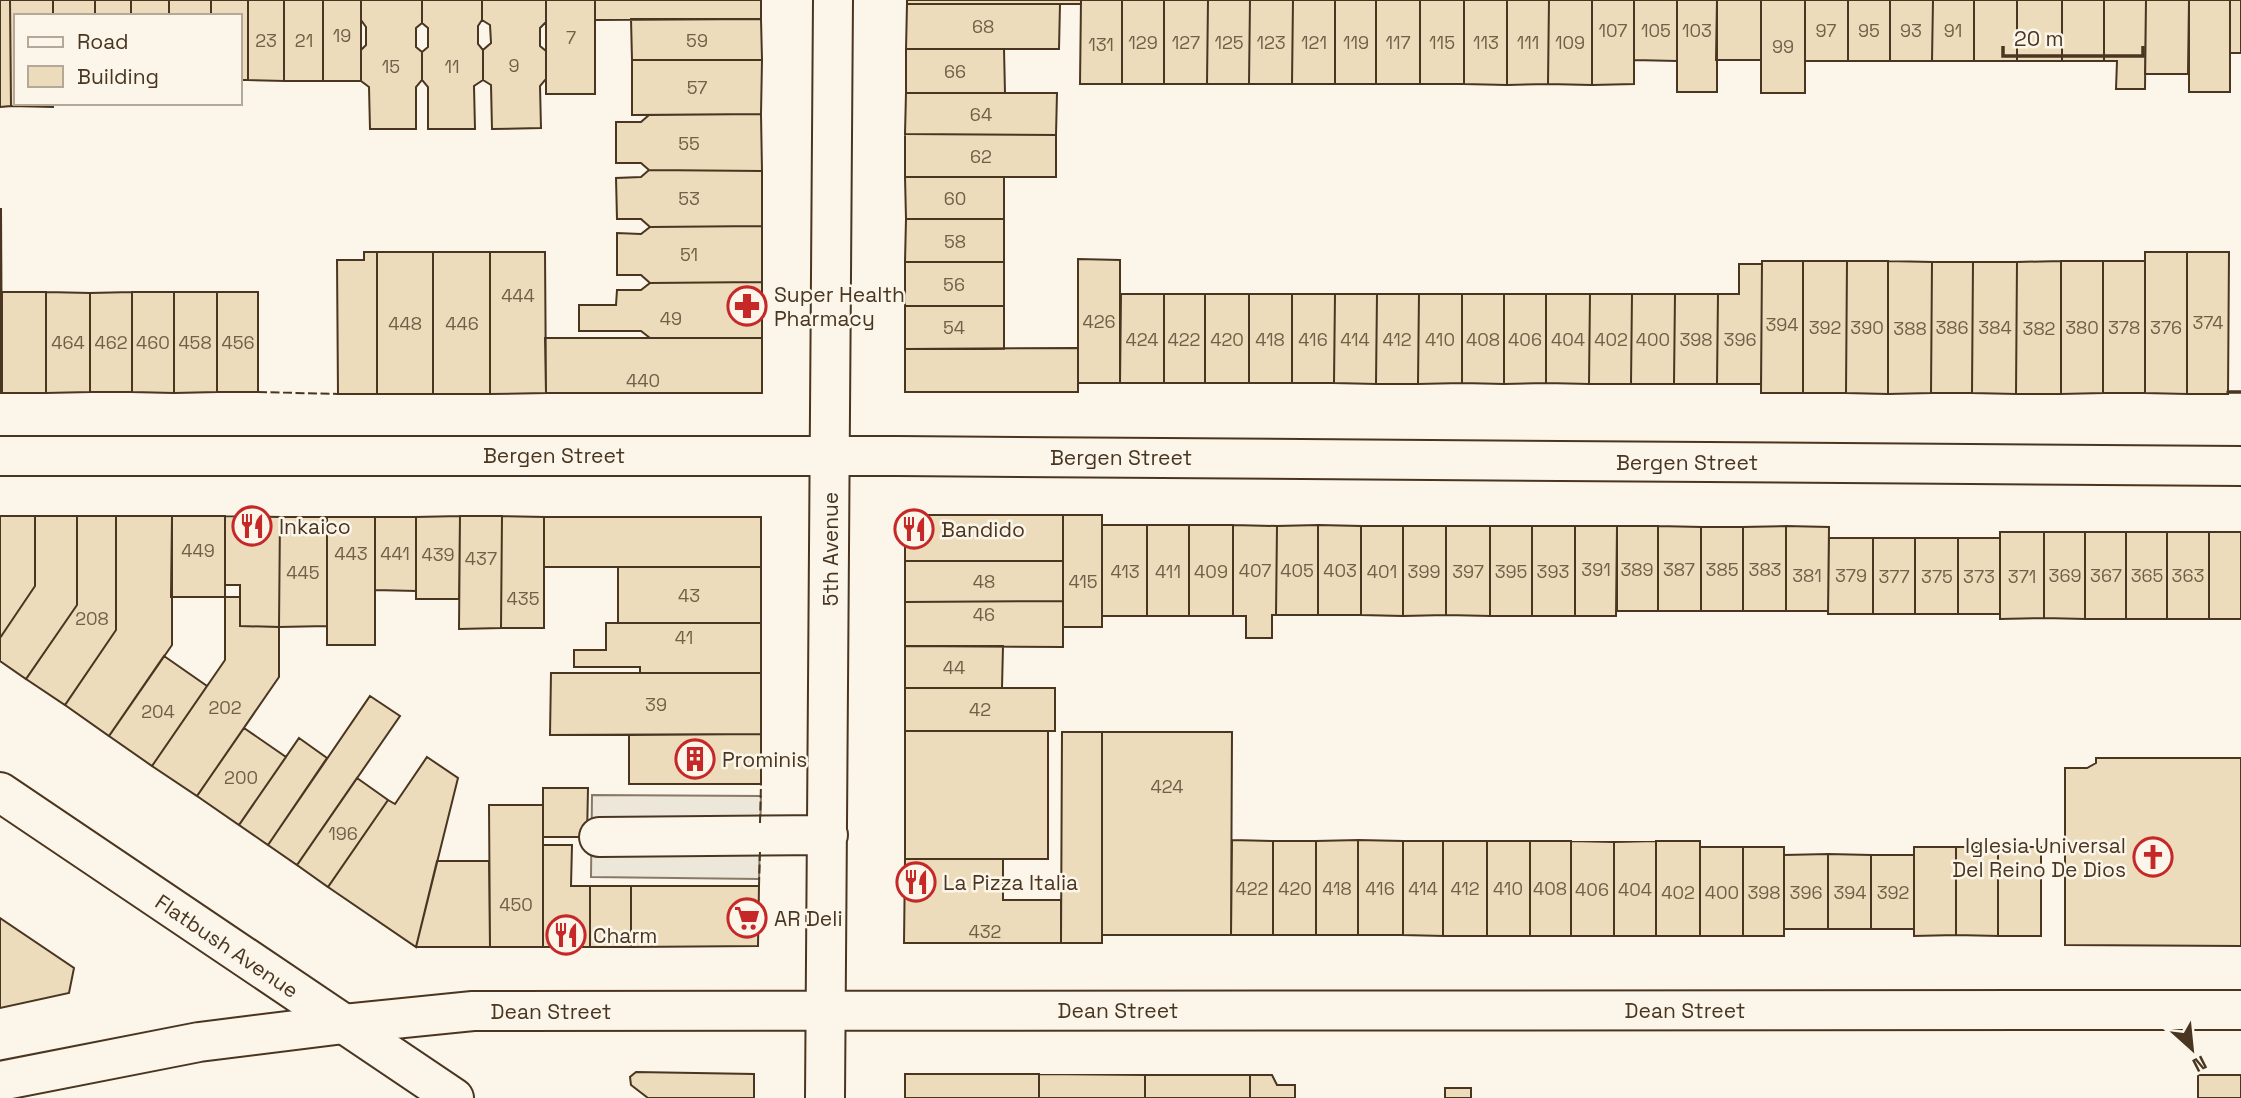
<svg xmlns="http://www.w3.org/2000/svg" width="2241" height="1098" viewBox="0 0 2241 1098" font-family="'Space Grotesk',sans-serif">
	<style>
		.parking { fill: #ede7d9; stroke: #887966; stroke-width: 2 }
		.building { fill: #ecdcbc; stroke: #4a3520; stroke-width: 2 }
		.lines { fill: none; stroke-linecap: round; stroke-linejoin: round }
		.minor-casing { stroke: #4a3520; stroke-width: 42 }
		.major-casing { stroke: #4a3520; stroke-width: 42 }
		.minor { stroke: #fbf6e9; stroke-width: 38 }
		.major { stroke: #fbf6e9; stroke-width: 38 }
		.fence { stroke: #4a3520; stroke-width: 2; stroke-dasharray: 9 3.5; stroke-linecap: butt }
		.wall { stroke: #4a3520; stroke-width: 3.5 }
		.labels { text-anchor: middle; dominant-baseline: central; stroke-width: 5; stroke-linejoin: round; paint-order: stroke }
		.number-label { font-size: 18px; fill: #725f47 }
		.poi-label { font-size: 21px; fill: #4a3520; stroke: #fbf6e9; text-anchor: start }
		.street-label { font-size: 21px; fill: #4a3520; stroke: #fbf6e9 }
	</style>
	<rect width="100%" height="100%" fill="#fbf6e9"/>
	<!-- parking -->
	<path class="parking" d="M592 795 761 796 759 879 591 877Z"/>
	<!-- building -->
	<path class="building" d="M0 0H10L11 106 0 107Z
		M10 0H53V16H16V103H53V107L11 106Z
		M53 0H95V16H53Z
		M95 0H131V16H95Z
		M131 0H169V16H131Z
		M169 0H211V16H169Z
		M211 0H248V80H240V16H211Z
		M248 0H284V81L248 80Z
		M284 0H323V81H284Z
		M323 0H361V81H323Z
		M361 0H422V23L416 28V47L422 52V80L416 87V129H370L369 87 361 81V50L366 45V27L361 20Z
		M422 0H482V20L478 26V44L483 50V80L474 86 475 129H428V87L422 80V52L428 47V28L422 23Z
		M482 0H546V22L540 28V46L546 51V79L540 86 541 128 492 129 491 85 483 80V50L491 43 490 25 482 20Z
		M546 0H595V94H546Z
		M595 0H761V19L595 20Z
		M907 0H1081V4H907Z
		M1081 0H1122V84H1080Z
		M1122 0H1164V84H1122Z
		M1164 0H1208L1207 84H1164Z
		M1208 0H1250L1249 84H1207Z
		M1250 0H1293L1292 84H1249Z
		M1293 0H1335V84H1292Z
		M1335 0H1376V84H1335Z
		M1376 0H1420V84H1376Z
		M1420 0H1464V84H1420Z
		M1464 0H1507V85L1464 84Z
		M1507 0H1549L1548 84 1507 85Z
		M1549 0H1592V85L1548 84Z
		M1592 0H1634V84L1592 85Z
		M1634 0H1677V61L1634 60Z
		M1677 0H1717V92H1677Z
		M1717 0H1761V60H1716Z
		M1761 0H1805V93H1761Z
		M1805 0H1848V61H1805Z
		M1848 0H1890V61H1848Z
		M1890 0H1933L1932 61H1890Z
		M1933 0H1974V61H1932Z
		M1974 0H2017V61H1974Z
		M2017 0H2062V61H2017Z
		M2062 0H2104V61H2062Z
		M2104 0H2146L2145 89H2116L2117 61H2104Z
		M2146 0H2189L2188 74H2145Z
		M2189 0H2230V92H2189Z
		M2230 0H2241V53H2230Z
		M907 4H1060L1059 49H906Z
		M631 19H761L762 60H632Z
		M906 49H1004L1005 93H906Z
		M632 60H762L761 114 632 115Z
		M906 93H1057L1056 135 905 134Z
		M761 114 762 171 649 170 641 163H616V122H641L649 115Z
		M905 134 1056 135V177H905Z
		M649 170 762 171V226L650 227 641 219H617L616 178 641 177Z
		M905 177H1004V219H906Z
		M0 209H1L2 393H0Z
		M906 219H1004V262H905Z
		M762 226V282L650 283 641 275H617V233L641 234 650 227Z
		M364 252H377V394H338L337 260H364Z
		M377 252H433V394H377Z
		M433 252H490V394H433Z
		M490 252H545L546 393 490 394Z
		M2145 252H2187V394L2145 393Z
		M2187 252H2229L2228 394H2187Z
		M1078 259 1120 260V383H1078Z
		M1762 261H1803V393H1761Z
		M1803 261H1847L1846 393H1803Z
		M1847 261H1888V394L1846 393Z
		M1888 261 1932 262 1931 393 1888 394Z
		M2061 261H2103V393L2061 394Z
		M2061 261V394H2016L2017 262Z
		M2103 261H2145V393H2103Z
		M905 262H1004V306H905Z
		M1932 262H1973L1972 393H1931Z
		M1973 262H2017L2016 394 1972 393Z
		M1739 264H1762L1761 384H1717L1718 294H1739Z
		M762 282V338H650L641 331H579V305H616L617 290H641L650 283Z
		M2 292H46V393H2Z
		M46 292 90 293V392L46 393Z
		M132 292H174V393L132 392Z
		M132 292V392H90V293Z
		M174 292H217V392L174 393Z
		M217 292H258V392H217Z
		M1121 294H1164V383H1120Z
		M1164 294H1205V383H1164Z
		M1205 294H1249V383H1205Z
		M1249 294H1292V383H1249Z
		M1292 294H1335L1334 383H1292Z
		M1335 294H1377L1376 384 1334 383Z
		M1377 294H1419L1418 384H1376Z
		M1419 294H1462V383L1418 384Z
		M1462 294H1504V384L1462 383Z
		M1504 294H1546V383L1504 384Z
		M1546 294H1590L1589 384 1546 383Z
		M1590 294H1632L1631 384H1589Z
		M1632 294H1675L1674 384H1631Z
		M1675 294H1718L1717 384H1674Z
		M905 306H1004V349H905Z
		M545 338H762V393H546Z
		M1078 348V392H905V349Z
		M905 515H1063V561H905Z
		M1063 515H1102V627H1063Z
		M0 516H35V586L0 638Z
		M35 516H77V605L26 679 0 661V638L35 586Z
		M77 516H116V630L65 705 26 679 77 605Z
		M116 516H172V645L109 736 65 705 116 630Z
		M172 516H225V597H171Z
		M225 516 280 517 279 627 240 626V585H225Z
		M460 516H502L501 628 459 629Z
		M460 516 459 599H416V517Z
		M502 516 544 517V628H501Z
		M280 517H327V626L279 627Z
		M327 517H375V645H327Z
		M375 517H416V591L375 590Z
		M544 517H761V567H544Z
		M1102 525H1147V616H1102Z
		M1147 525H1189V616H1147Z
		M1189 525H1233V616H1189Z
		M1233 525 1277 526 1276 615H1272V638H1246V616H1233Z
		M1318 525 1361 526V615H1318Z
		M1318 525V615H1276L1277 526Z
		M1361 526H1403V616L1361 615Z
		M1403 526H1446V615L1403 616Z
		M1446 526H1490V616L1446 615Z
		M1490 526H1532V616H1490Z
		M1532 526H1575V616H1532Z
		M1575 526H1617L1616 616H1575Z
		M1617 526H1658V611H1617Z
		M1658 526 1701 527V611H1658Z
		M1786 526 1829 527 1828 611H1786Z
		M1786 526V611H1743V527Z
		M1701 527H1743V611H1701Z
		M2000 532H2044V618L2000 619Z
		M2044 532H2085V619L2044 618Z
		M2085 532H2126V619H2085Z
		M2126 532H2167V619H2126Z
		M2167 532H2209V619H2167Z
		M2209 532H2241V619H2209Z
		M1829 538H1873V614H1828Z
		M1873 538H1915V614H1873Z
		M1915 538H1958V614H1915Z
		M1958 538H2000V614H1958Z
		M905 561H1063V601L905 602Z
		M618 567H761V623H618Z
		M225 597H240V626L279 627V677L197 796 152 766 225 660Z
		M1063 601V647L905 646V602Z
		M606 623H761V673H640V667H574V650H606Z
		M905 646H1003L1002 688H905Z
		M164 656 207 686 152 766 109 736Z
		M551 673H761V734L550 735Z
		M905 688H1055V731H905Z
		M370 696 400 716 297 865 268 845Z
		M244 728 286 757 239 825 197 796Z
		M905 731H1048V859H905Z
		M1062 732H1102V943H1061Z
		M1102 732H1232L1231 935H1102Z
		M761 734V784H629V735Z
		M299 738 327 758 268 845 239 825Z
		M427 757 458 778 416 947 328 887 388 800 395 804Z
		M2096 758H2241V946L2065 945V768H2087L2096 763Z
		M357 778 388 800 328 887 297 865Z
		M543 788H588L587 837H543Z
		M489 805H543V947H490Z
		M1232 840 1273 841V935H1231Z
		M1358 840 1403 841V935H1358Z
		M1358 840V935H1316V841Z
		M1273 841H1316V935H1273Z
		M1403 841H1443V936L1403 935Z
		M1443 841H1487V936H1443Z
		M1487 841H1530V936H1487Z
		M1530 841H1571V936H1530Z
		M1571 841 1614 842V936H1571Z
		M1656 841H1700V936H1656Z
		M1656 841V936H1614V842Z
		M543 845H572L571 886H590V947H543Z
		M1700 847H1743V936H1700Z
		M1743 847H1784V936H1743Z
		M1914 847H1956V935L1914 936Z
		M1956 847H1998V936L1956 935Z
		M1998 847H2041V936H1998Z
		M1828 854 1871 855V929H1828Z
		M1828 854V929H1784V855Z
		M1871 855H1914V929H1871Z
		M905 859H1003V900H1061V943H904Z
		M437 861H489L490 947H416Z
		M590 886H631V947H590Z
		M631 886H759L758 946 631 947Z
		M0 918 74 968 69 993 0 1008Z
		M636 1072 754 1074V1098H648L631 1085 630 1077Z
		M905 1074H1039V1098H905Z
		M1039 1074 1145 1075V1098H1039Z
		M1145 1075H1250V1098H1145Z
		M1250 1075H1272L1277 1085H1295V1098H1250Z
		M2198 1075H2241V1098H2198Z
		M1445 1088H1471V1098H1445Z"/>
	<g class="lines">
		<!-- minor casing -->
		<g class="minor-casing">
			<path id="minor" d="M0 456H898L2241 466
				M599 837 828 835
				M0 1081 199 1042 344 1024 473 1011 2241 1010
				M825 1098 833 0"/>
		</g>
		<!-- major casing -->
		<g class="major-casing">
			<path id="major" d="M0 792 454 1098"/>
		</g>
		<!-- minor -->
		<use href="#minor" class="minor"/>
		<!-- major -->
		<use href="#major" class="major"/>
		<!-- fence -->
		<path class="fence" d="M258 392 338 394
			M760 823 761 784
			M759 886 760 851"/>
		<!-- wall -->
		<path class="wall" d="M2228 392H2241"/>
	</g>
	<!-- icons -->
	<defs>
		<g id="pharmacy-ring" transform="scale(2.0125)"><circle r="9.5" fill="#fbf6e9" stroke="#c62828" stroke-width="1.5"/><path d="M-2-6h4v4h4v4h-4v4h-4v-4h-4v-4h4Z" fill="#c62828"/></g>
		<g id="restaurant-ring" transform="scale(2.0125)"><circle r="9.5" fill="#fbf6e9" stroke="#c62828" stroke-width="1.5"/><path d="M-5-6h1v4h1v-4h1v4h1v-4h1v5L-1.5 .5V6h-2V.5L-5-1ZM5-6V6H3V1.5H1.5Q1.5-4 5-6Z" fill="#c62828"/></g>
		<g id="building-ring" transform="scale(2.0125)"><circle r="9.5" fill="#fbf6e9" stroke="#c62828" stroke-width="1.5"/><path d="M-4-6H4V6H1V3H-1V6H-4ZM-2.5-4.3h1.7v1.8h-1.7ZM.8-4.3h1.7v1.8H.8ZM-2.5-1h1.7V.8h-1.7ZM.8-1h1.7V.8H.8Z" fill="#c62828"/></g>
		<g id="church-ring" transform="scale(2.0125)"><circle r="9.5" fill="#fbf6e9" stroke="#c62828" stroke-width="1.5"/><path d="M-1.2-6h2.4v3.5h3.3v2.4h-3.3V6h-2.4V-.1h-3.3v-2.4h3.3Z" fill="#c62828"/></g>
		<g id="supermarket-ring" transform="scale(2.0125)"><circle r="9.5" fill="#fbf6e9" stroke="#c62828" stroke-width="1.5"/><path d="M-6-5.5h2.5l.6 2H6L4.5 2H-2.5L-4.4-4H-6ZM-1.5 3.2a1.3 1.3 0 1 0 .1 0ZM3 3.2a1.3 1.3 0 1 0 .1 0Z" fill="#c62828"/></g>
	</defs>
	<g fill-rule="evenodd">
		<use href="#pharmacy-ring" x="747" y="306"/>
		<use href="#restaurant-ring" x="252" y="526"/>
		<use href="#restaurant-ring" x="914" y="529"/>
		<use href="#building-ring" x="695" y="759"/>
		<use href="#church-ring" x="2153" y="857"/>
		<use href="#restaurant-ring" x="916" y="882"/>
		<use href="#supermarket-ring" x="747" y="918"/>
		<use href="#restaurant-ring" x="566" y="935"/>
	</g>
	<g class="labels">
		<!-- number labels -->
		<g class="number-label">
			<text x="983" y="26">68</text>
			<text x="1613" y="30">107</text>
			<text x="1656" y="30">105</text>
			<text x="1697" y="30">103</text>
			<text x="1826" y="30">97</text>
			<text x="1869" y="30">95</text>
			<text x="1911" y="30">93</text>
			<text x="1953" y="30">91</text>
			<text x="342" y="35">19</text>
			<text x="571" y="37">7</text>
			<text x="266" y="40">23</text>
			<text x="304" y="40">21</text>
			<text x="697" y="40">59</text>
			<text x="1143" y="42">129</text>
			<text x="1186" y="42">127</text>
			<text x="1229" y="42">125</text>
			<text x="1271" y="42">123</text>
			<text x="1314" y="42">121</text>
			<text x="1356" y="42">119</text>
			<text x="1398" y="42">117</text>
			<text x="1442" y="42">115</text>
			<text x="1486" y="42">113</text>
			<text x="1528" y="42">111</text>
			<text x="1570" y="42">109</text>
			<text x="1101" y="44">131</text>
			<text x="1783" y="46">99</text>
			<text x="514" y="65">9</text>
			<text x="391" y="66">15</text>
			<text x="452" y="66">11</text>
			<text x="955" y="71">66</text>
			<text x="697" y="87">57</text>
			<text x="981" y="114">64</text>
			<text x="689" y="143">55</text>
			<text x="981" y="156">62</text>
			<text x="689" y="198">53</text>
			<text x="955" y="198">60</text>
			<text x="955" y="241">58</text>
			<text x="689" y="254">51</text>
			<text x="954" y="284">56</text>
			<text x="518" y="295">444</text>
			<text x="671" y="318">49</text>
			<text x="1099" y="321">426</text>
			<text x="2208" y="322">374</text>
			<text x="405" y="323">448</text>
			<text x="462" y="323">446</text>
			<text x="1782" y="324">394</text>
			<text x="954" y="327">54</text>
			<text x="1825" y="327">392</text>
			<text x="1867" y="327">390</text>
			<text x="1952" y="327">386</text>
			<text x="1995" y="327">384</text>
			<text x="2082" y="327">380</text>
			<text x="2124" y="327">378</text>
			<text x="2166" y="327">376</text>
			<text x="1910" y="328">388</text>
			<text x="2039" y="328">382</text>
			<text x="1142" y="339">424</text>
			<text x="1184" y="339">422</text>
			<text x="1227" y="339">420</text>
			<text x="1270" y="339">418</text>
			<text x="1313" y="339">416</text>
			<text x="1355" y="339">414</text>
			<text x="1397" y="339">412</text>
			<text x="1440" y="339">410</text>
			<text x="1483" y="339">408</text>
			<text x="1525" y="339">406</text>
			<text x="1568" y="339">404</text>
			<text x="1611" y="339">402</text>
			<text x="1653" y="339">400</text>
			<text x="1696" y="339">398</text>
			<text x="1740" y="339">396</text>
			<text x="68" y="342">464</text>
			<text x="111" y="342">462</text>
			<text x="153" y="342">460</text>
			<text x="195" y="342">458</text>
			<text x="238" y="342">456</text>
			<text x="643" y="380">440</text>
			<text x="198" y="550">449</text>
			<text x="351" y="553">443</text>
			<text x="395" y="553">441</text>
			<text x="438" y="554">439</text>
			<text x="481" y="558">437</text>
			<text x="1596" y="569">391</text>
			<text x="1637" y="569">389</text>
			<text x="1679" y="569">387</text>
			<text x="1722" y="569">385</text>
			<text x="1765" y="569">383</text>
			<text x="1255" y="570">407</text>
			<text x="1297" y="570">405</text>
			<text x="1340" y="570">403</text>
			<text x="1125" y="571">413</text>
			<text x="1168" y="571">411</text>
			<text x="1211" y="571">409</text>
			<text x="1382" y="571">401</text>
			<text x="1424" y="571">399</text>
			<text x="1468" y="571">397</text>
			<text x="1511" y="571">395</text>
			<text x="1553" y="571">393</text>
			<text x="303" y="572">445</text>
			<text x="1807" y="575">381</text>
			<text x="1851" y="575">379</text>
			<text x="2065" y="575">369</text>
			<text x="2106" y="575">367</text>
			<text x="2147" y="575">365</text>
			<text x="2188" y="575">363</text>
			<text x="1894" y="576">377</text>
			<text x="1937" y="576">375</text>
			<text x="1979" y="576">373</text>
			<text x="2022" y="576">371</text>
			<text x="984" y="581">48</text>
			<text x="1083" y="581">415</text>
			<text x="689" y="595">43</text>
			<text x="523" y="598">435</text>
			<text x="984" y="614">46</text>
			<text x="92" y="618">208</text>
			<text x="684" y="637">41</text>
			<text x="954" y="667">44</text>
			<text x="656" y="704">39</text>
			<text x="225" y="707">202</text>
			<text x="980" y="709">42</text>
			<text x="158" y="711">204</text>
			<text x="241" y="777">200</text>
			<text x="1167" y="786">424</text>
			<text x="343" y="833">196</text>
			<text x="1252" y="888">422</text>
			<text x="1295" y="888">420</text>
			<text x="1337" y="888">418</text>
			<text x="1380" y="888">416</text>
			<text x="1423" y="888">414</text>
			<text x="1465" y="888">412</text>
			<text x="1508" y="888">410</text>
			<text x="1550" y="888">408</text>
			<text x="1592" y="889">406</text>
			<text x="1635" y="889">404</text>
			<text x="1678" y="892">402</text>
			<text x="1722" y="892">400</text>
			<text x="1764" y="892">398</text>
			<text x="1806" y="892">396</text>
			<text x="1850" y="892">394</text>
			<text x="1893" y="892">392</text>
			<text x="516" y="904">450</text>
			<text x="985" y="931">432</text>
		</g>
		<!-- poi labels -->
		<g class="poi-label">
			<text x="774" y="294">Super Health<tspan x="774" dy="24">Pharmacy</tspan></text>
			<text x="279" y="526">Inkaico</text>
			<text x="941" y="529">Bandido</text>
			<text x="722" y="759">Prominis</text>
			<text x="2126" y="845" text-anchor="end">Iglesia Universal<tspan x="2126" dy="24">Del Reino De Dios</tspan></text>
			<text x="943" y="882">La Pizza Italia</text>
			<text x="774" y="918">AR Deli</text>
			<text x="593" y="935">Charm</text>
		</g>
		<!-- street labels -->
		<g class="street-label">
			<text x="554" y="455">Bergen Street</text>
			<text x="1121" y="457">Bergen Street</text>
			<text x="1687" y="462">Bergen Street</text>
			<text transform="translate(830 549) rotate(-90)">5th Avenue</text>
			<text transform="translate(227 946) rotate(34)">Flatbush Avenue</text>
			<text x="1118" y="1010">Dean Street</text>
			<text x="1685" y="1010">Dean Street</text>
			<text x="551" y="1011">Dean Street</text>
		</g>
	</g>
	<!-- legend -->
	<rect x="14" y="14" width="228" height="91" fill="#fbf6e9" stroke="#b4a999" stroke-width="2"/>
	<rect x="28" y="37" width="35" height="10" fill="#fbf6e9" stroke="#b4a999" stroke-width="2"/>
	<text x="77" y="49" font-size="21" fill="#4a3520">Road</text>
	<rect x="28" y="66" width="35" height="21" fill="#ecdcbc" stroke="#b4a999" stroke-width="2"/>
	<text x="77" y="84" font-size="21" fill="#4a3520">Building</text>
	<!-- north arrow -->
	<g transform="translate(2192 1049) rotate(153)" stroke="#fbf6e9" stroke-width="5" paint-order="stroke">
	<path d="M0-5L12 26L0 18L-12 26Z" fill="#4a3520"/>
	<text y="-10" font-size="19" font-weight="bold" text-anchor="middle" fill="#4a3520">N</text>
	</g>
	<!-- scale -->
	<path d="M2003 46v10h140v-10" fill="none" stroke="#4a3520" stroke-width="3.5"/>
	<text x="2014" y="46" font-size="21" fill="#4a3520" stroke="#fbf6e9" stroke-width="5" paint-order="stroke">20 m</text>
</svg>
